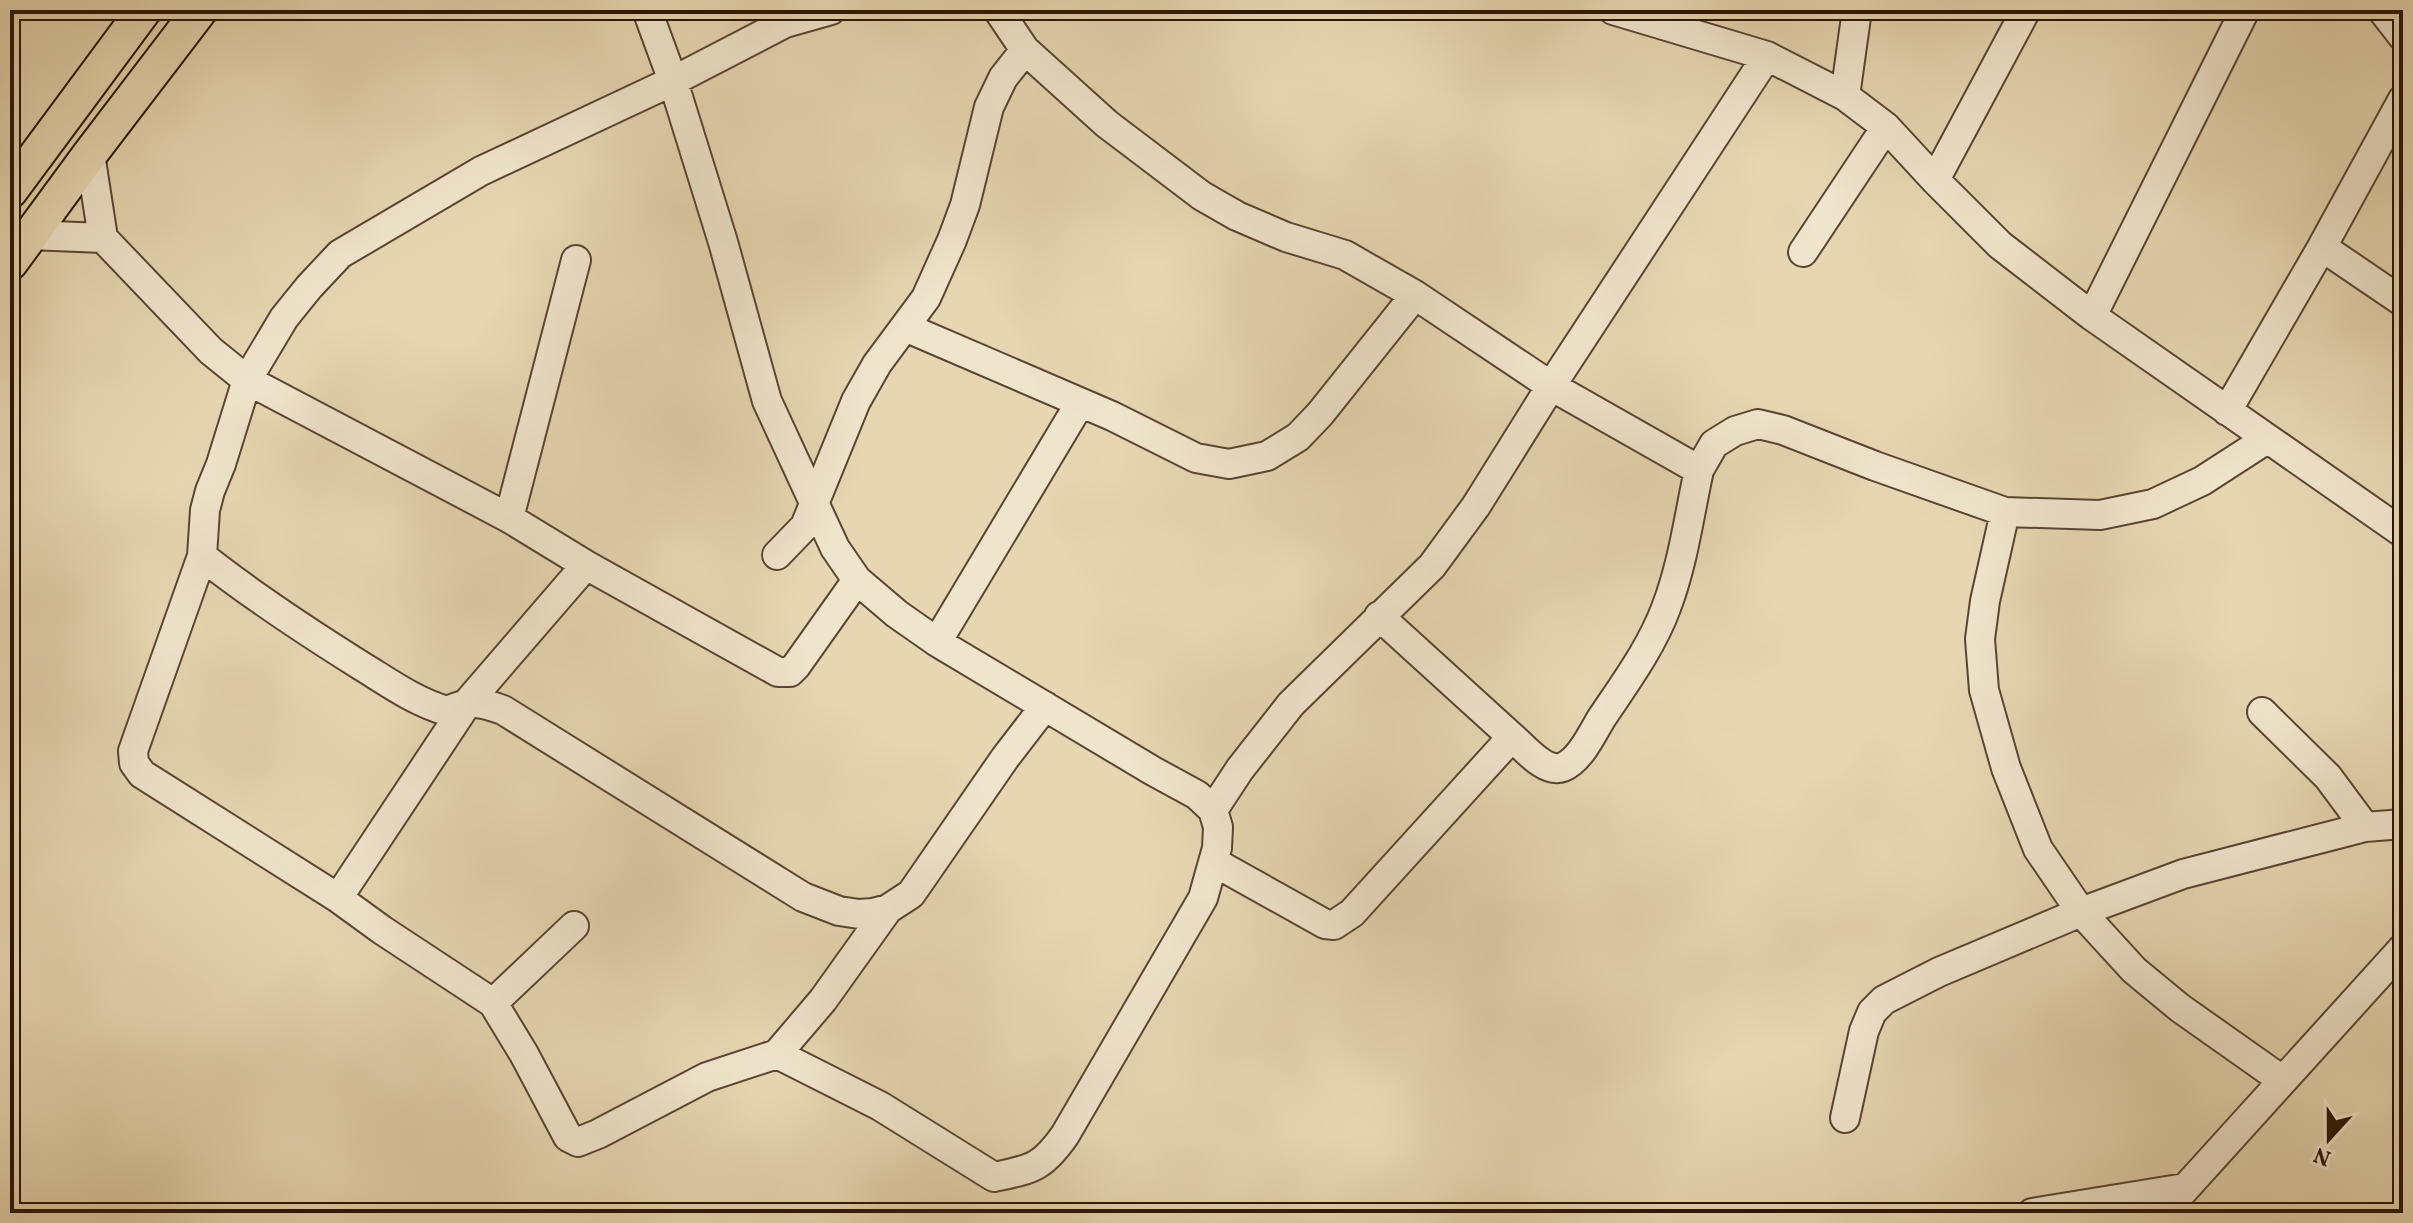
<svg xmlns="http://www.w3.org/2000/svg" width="2413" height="1223" viewBox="0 0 2413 1223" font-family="Vollkorn,serif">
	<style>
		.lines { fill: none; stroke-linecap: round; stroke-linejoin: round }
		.minor-casing { stroke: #594532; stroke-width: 32 }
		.major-casing { stroke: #2a1507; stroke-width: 38 }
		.minor { stroke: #efe4cc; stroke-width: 28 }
		.major { stroke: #e6d6b1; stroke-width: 34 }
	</style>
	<rect width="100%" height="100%" fill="#e6d6b1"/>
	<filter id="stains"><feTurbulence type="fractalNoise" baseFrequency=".0025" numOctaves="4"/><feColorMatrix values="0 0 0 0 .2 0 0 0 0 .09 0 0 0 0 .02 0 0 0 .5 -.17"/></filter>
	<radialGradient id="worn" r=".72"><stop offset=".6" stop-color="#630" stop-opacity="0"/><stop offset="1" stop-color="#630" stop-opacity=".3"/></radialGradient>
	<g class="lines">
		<!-- minor casing -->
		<g class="minor-casing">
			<path id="minor" d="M647 10 673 81 723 242 767 401 835 548 857 580 897 614 937 642 1153 771 1197 795 1213 810 1240 769 1291 704 1432 566 1476 506 1551 386 1767 56
				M831 10 785 23 673 81 481 171 340 254 309 287 284 318 247 380 221 464 210 491 205 510 202 556C252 596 306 631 360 665 388 682 415 702 447 711 473 700 477 701 503 710L803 897 839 911 859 914 873 913 888 909 911 894 1005 758 1045 706
				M998 10 1025 50
				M1613 10 1767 56 1845 96 1886 127 1935 180 2000 245 2092 316 2403 533
				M2382 10 2403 37
				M1845 96 1857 10
				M90 154 103 238 211 351 247 380 509 518 586 565 778 672H790L796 666 857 580
				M1935 180 2026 10
				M29 235 103 238
				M2322 247 2403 302
				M1803 252 1886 127
				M2092 316 2245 10
				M905 327 1112 416 1196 458 1229 464 1267 456 1298 437 1320 414 1415 295
				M2227 411 2322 247 2403 99
				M2005 512 1985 601 1980 639 1984 690 2006 768 2038 849 2081 912 2134 970 2180 1008 2282 1080
				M509 518 576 260
				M777 555 805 526 856 401 877 364 926 298 952 240 965 205 989 107 1003 78 1025 50 1107 124 1202 196 1237 216 1286 237 1345 255 1415 295 1551 386 1699 470 1714 444 1735 431 1758 424 1783 430 1875 466 2005 512 2100 515 2153 504 2202 481 2267 439
				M202 556 133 751 134 763 142 774 338 898
				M586 565 468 702 338 898 382 930 493 1003 524 1054 568 1137 578 1142 598 1134 707 1077 777 1054 823 1000 888 909
				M937 642 1080 403
				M2262 712 2328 777 2365 827
				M1512 737C1524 747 1545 774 1563 767 1580 760 1592 734 1601 719 1625 683 1651 648 1666 608 1683 564 1689 516 1699 470
				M1214 862 1325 924 1334 925 1352 913 1512 737 1379 616
				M493 1003 574 926
				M777 1054 880 1106 994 1177C1032 1169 1042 1168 1065 1135L1203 898 1217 848 1218 827 1213 810
				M1845 1118 1864 1031 1872 1012 1884 1000 1939 972 2081 912 2183 874 2365 827 2403 824
				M2032 1213 2185 1188
				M2163 1213 2403 948"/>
		</g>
		<!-- major casing -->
		<g class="major-casing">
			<path id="major" d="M10 191 144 10
				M10 263 90 154 200 10"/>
		</g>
		<!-- minor -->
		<use href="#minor" class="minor"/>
		<!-- major -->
		<use href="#major" class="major"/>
	</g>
	<!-- margin -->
	<rect width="2413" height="1223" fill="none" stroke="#e6d6b1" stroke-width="40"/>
	<rect x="12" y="12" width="2389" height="1199" fill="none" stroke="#2a1507" stroke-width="4"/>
	<rect x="20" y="20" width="2373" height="1183" fill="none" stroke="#2a1507" stroke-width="2"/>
	<!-- north arrow -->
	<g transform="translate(2329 1139) rotate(201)" stroke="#efe4cc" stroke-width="6" paint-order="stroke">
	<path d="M0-6L14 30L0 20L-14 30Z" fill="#2a1507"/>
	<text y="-12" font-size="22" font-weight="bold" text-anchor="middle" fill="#2a1507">N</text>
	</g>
	<rect width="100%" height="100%" filter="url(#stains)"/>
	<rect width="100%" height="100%" fill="url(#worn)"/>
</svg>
